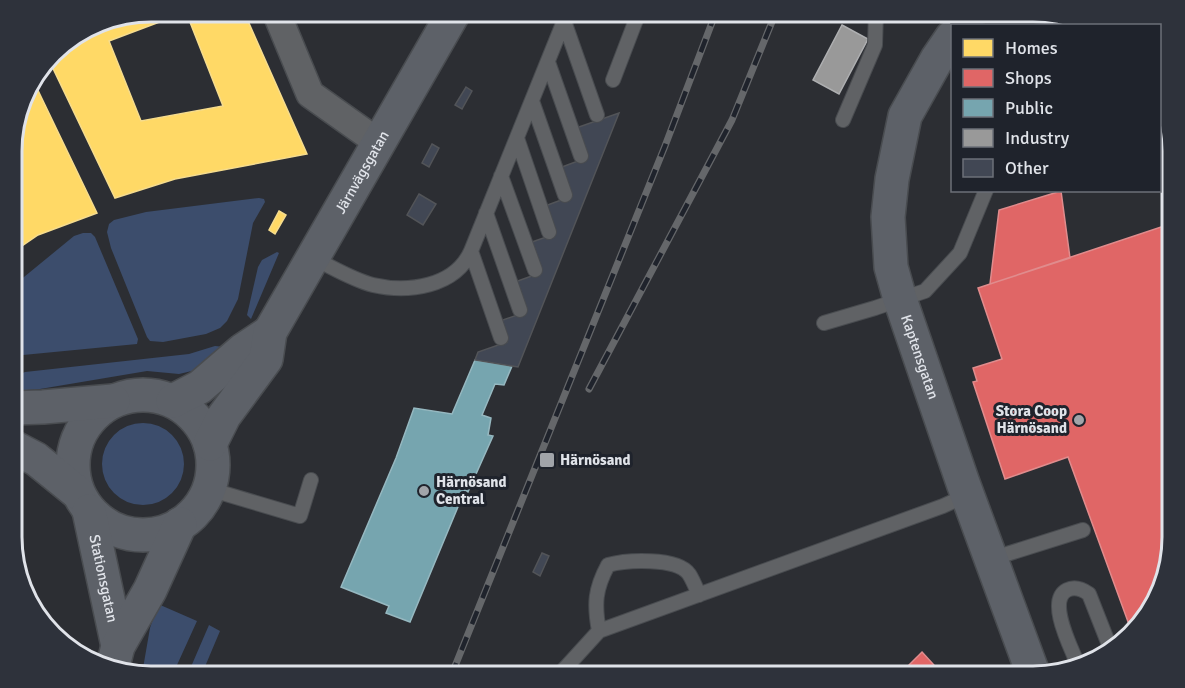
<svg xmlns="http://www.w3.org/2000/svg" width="1185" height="688" viewBox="0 0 1185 688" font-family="Signika,sans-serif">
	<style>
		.green { fill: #3c4d6c }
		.homes { fill: #ffd966; stroke: #f6dc8d; stroke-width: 1.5 }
		.shops { fill: #e06666; stroke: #e08c8d; stroke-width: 1.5 }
		.public { fill: #76a5af; stroke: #96b8c0; stroke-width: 1.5 }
		.industry { fill: #999; stroke: #aeafb1; stroke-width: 1.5 }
		.building { fill: #414754; stroke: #525458; stroke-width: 1.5 }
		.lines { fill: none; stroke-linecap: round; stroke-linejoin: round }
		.service-casing { stroke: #494c50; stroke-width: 16 }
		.minor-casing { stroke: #494c50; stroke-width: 30 }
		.secondary-casing { stroke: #494c50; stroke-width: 36 }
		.service { stroke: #606265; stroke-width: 14 }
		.minor { stroke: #606265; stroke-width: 27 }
		.secondary { stroke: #5d6168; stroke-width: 33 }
		.rail-casing { stroke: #65676a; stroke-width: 7 }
		.rail { stroke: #1f232c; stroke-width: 4.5; stroke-dasharray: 14; stroke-linecap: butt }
		.poi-dot { fill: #a1a4a9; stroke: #1f232c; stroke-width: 2 }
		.labels { text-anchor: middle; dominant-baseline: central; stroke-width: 6; stroke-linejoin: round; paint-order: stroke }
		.street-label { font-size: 15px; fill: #e0e3e9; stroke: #1f232c }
		.poi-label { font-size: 15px; font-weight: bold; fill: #e0e3e9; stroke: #1f232c; text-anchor: start }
		.rim { fill: none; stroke: #e0e3e9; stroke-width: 3 }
	</style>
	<rect width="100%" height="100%" fill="#2c2e33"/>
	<!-- green -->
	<path class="green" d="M259 198 264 199 265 202 253 223 238 299 227 321 220 328 206 334 163 342 150 341 147 337 111 248 107 232 109 224 114 220 146 212Z
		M83 233H91L95 237 138 339 137 344 23 355 13 358V286L74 236Z
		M277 252 279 253 251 319 247 315 258 267 262 260Z
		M215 346 225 347 196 370 179 374 147 371 40 389 13 391V377L25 372 189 354Z
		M102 464a41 41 0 1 1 82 0a41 41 0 1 1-82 0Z
		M158 604 197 621 172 676H151L142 674 150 628Z
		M209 625 220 631 201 676H187Z"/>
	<!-- homes -->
	<path class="homes" d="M151 12H186L109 41 141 121 223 106 186 12H244L307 154 175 179 115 198 49 60 59 47 98 22Z
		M33 80 97 213 38 235 13 252V133L27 89Z
		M279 211 286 215 275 234 269 230Z"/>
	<!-- shops -->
	<path class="shops" d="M1061 191 1070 258 990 284 999 210Z
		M1173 223V546L1154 607 1131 630 1068 457 1005 479 973 382 977 381 973 368 1002 359 978 288Z
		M922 652 934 665 937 676H898Z"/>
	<!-- public -->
	<path class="public" d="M475 360 512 366 504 385 495 384 482 415 491 418 488 435 493 436 468 492 465 490 410 622 386 613 389 606 341 587 396 458 414 408 452 414Z"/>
	<!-- industry -->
	<path class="industry" d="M842 25 868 39 839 94 813 80Z"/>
	<!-- building -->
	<path class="building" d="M466 87 472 91 462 109 455 105Z
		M619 113 518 367 475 360 478 352 507 342 500 321 526 312 515 282 540 273 529 243 555 234 545 206 572 196 562 167 586 158 576 128Z
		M432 144 439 148 429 167 422 163Z
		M419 194 436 204 423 225 407 215Z
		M542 553 549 556 540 576 533 572Z"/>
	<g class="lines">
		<!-- service casing -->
		<g class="service-casing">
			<path id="service" d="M564 21 597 115
				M548 62 581 156
				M613 80 639 12
				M532 101 565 195
				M843 120 875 45 876 12
				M517 138 549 232
				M501 176 535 270
				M486 213 520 310
				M471 251 501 338
				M313 258C332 267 353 280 373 285 408 293 455 287 471 251L564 21 573 12
				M824 323 875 308 925 291 960 253 986 190
				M209 489 300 516 311 480
				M991 559 1083 530
				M599 631C594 604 595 589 608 565 626 560 677 557 689 574 693 580 696 588 699 595
				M1078 665C1072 649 1046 601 1067 590 1075 586 1082 589 1089 594L1111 650
				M558 676 599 631 943 506 967 495"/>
		</g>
		<!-- minor casing -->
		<g class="minor-casing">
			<path id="minor" d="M276 12 310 94 379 143"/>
		</g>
		<!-- secondary casing -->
		<g class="secondary-casing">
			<g id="secondary">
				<path d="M961 26 971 12"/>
				<path id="s1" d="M952 37 937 59 905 116 892 179 888 217 891 267 900 299 963 483 1034 676"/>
				<circle cx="143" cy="465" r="70"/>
				<path d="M173 401 200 387 243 350 270 332"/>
				<path d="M13 408 43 407 113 401"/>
				<path id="s2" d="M210 444 224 416 266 359 270 332 454 12"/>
				<path d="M13 447 36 459 78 493"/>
				<path id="s3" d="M89 511 118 646"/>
				<path d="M113 666 118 646 150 590 180 524"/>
			</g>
		</g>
		<!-- service -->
		<use href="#service" class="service"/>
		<!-- minor -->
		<use href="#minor" class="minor"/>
		<!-- secondary -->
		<use href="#secondary" class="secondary"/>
		<!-- rail casing -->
		<g class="rail-casing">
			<path id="rail" d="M589 389 732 120 776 12
				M451 676 665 146 716 12"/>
		</g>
		<!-- rail -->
		<use href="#rail" class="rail"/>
	</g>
	<!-- markers -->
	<g class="poi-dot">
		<circle cx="1079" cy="420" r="6"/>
		<rect x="539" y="452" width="16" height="16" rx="3"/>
		<circle cx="424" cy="491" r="6"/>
	</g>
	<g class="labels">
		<!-- street labels -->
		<g class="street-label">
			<text stroke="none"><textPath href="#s2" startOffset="314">Järnvägsgatan</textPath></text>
			<text stroke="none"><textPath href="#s1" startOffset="339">Kaptensgatan</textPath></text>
			<text stroke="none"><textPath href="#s3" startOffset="69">Stationsgatan</textPath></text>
		</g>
		<!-- poi labels -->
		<g class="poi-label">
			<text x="1067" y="411" text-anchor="end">Stora Coop<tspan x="1067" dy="17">Härnösand</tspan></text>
			<text x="560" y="460">Härnösand</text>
			<text x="436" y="482">Härnösand<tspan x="436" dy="17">Central</tspan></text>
		</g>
	</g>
	<!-- crop -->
	<path d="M0 0H1185V688H0ZM151 22H1033A129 129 0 0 1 1162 151V537A129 129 0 0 1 1033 666H151A129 129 0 0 1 22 537V151A129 129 0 0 1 151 22Z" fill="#2e323b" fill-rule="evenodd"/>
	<path class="rim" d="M151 22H1033A129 129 0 0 1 1162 151V537A129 129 0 0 1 1033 666H151A129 129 0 0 1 22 537V151A129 129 0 0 1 151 22Z"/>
	<!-- legend -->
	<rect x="951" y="24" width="210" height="168" fill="#1f232c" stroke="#6c7078" stroke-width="1.5"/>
	<rect x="963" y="39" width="30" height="18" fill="#ffd966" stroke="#6c7078" stroke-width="1.5"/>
	<text x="1005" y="54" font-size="18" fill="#e0e3e9">Homes</text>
	<rect x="963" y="69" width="30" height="18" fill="#e06666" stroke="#6c7078" stroke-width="1.5"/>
	<text x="1005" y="84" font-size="18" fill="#e0e3e9">Shops</text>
	<rect x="963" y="99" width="30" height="18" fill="#76a5af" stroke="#6c7078" stroke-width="1.5"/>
	<text x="1005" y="114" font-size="18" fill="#e0e3e9">Public</text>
	<rect x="963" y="129" width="30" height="18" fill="#999999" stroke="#6c7078" stroke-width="1.5"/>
	<text x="1005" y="144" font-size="18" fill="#e0e3e9">Industry</text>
	<rect x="963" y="159" width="30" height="18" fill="#414754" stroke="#6c7078" stroke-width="1.5"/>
	<text x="1005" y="174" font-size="18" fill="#e0e3e9">Other</text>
</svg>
